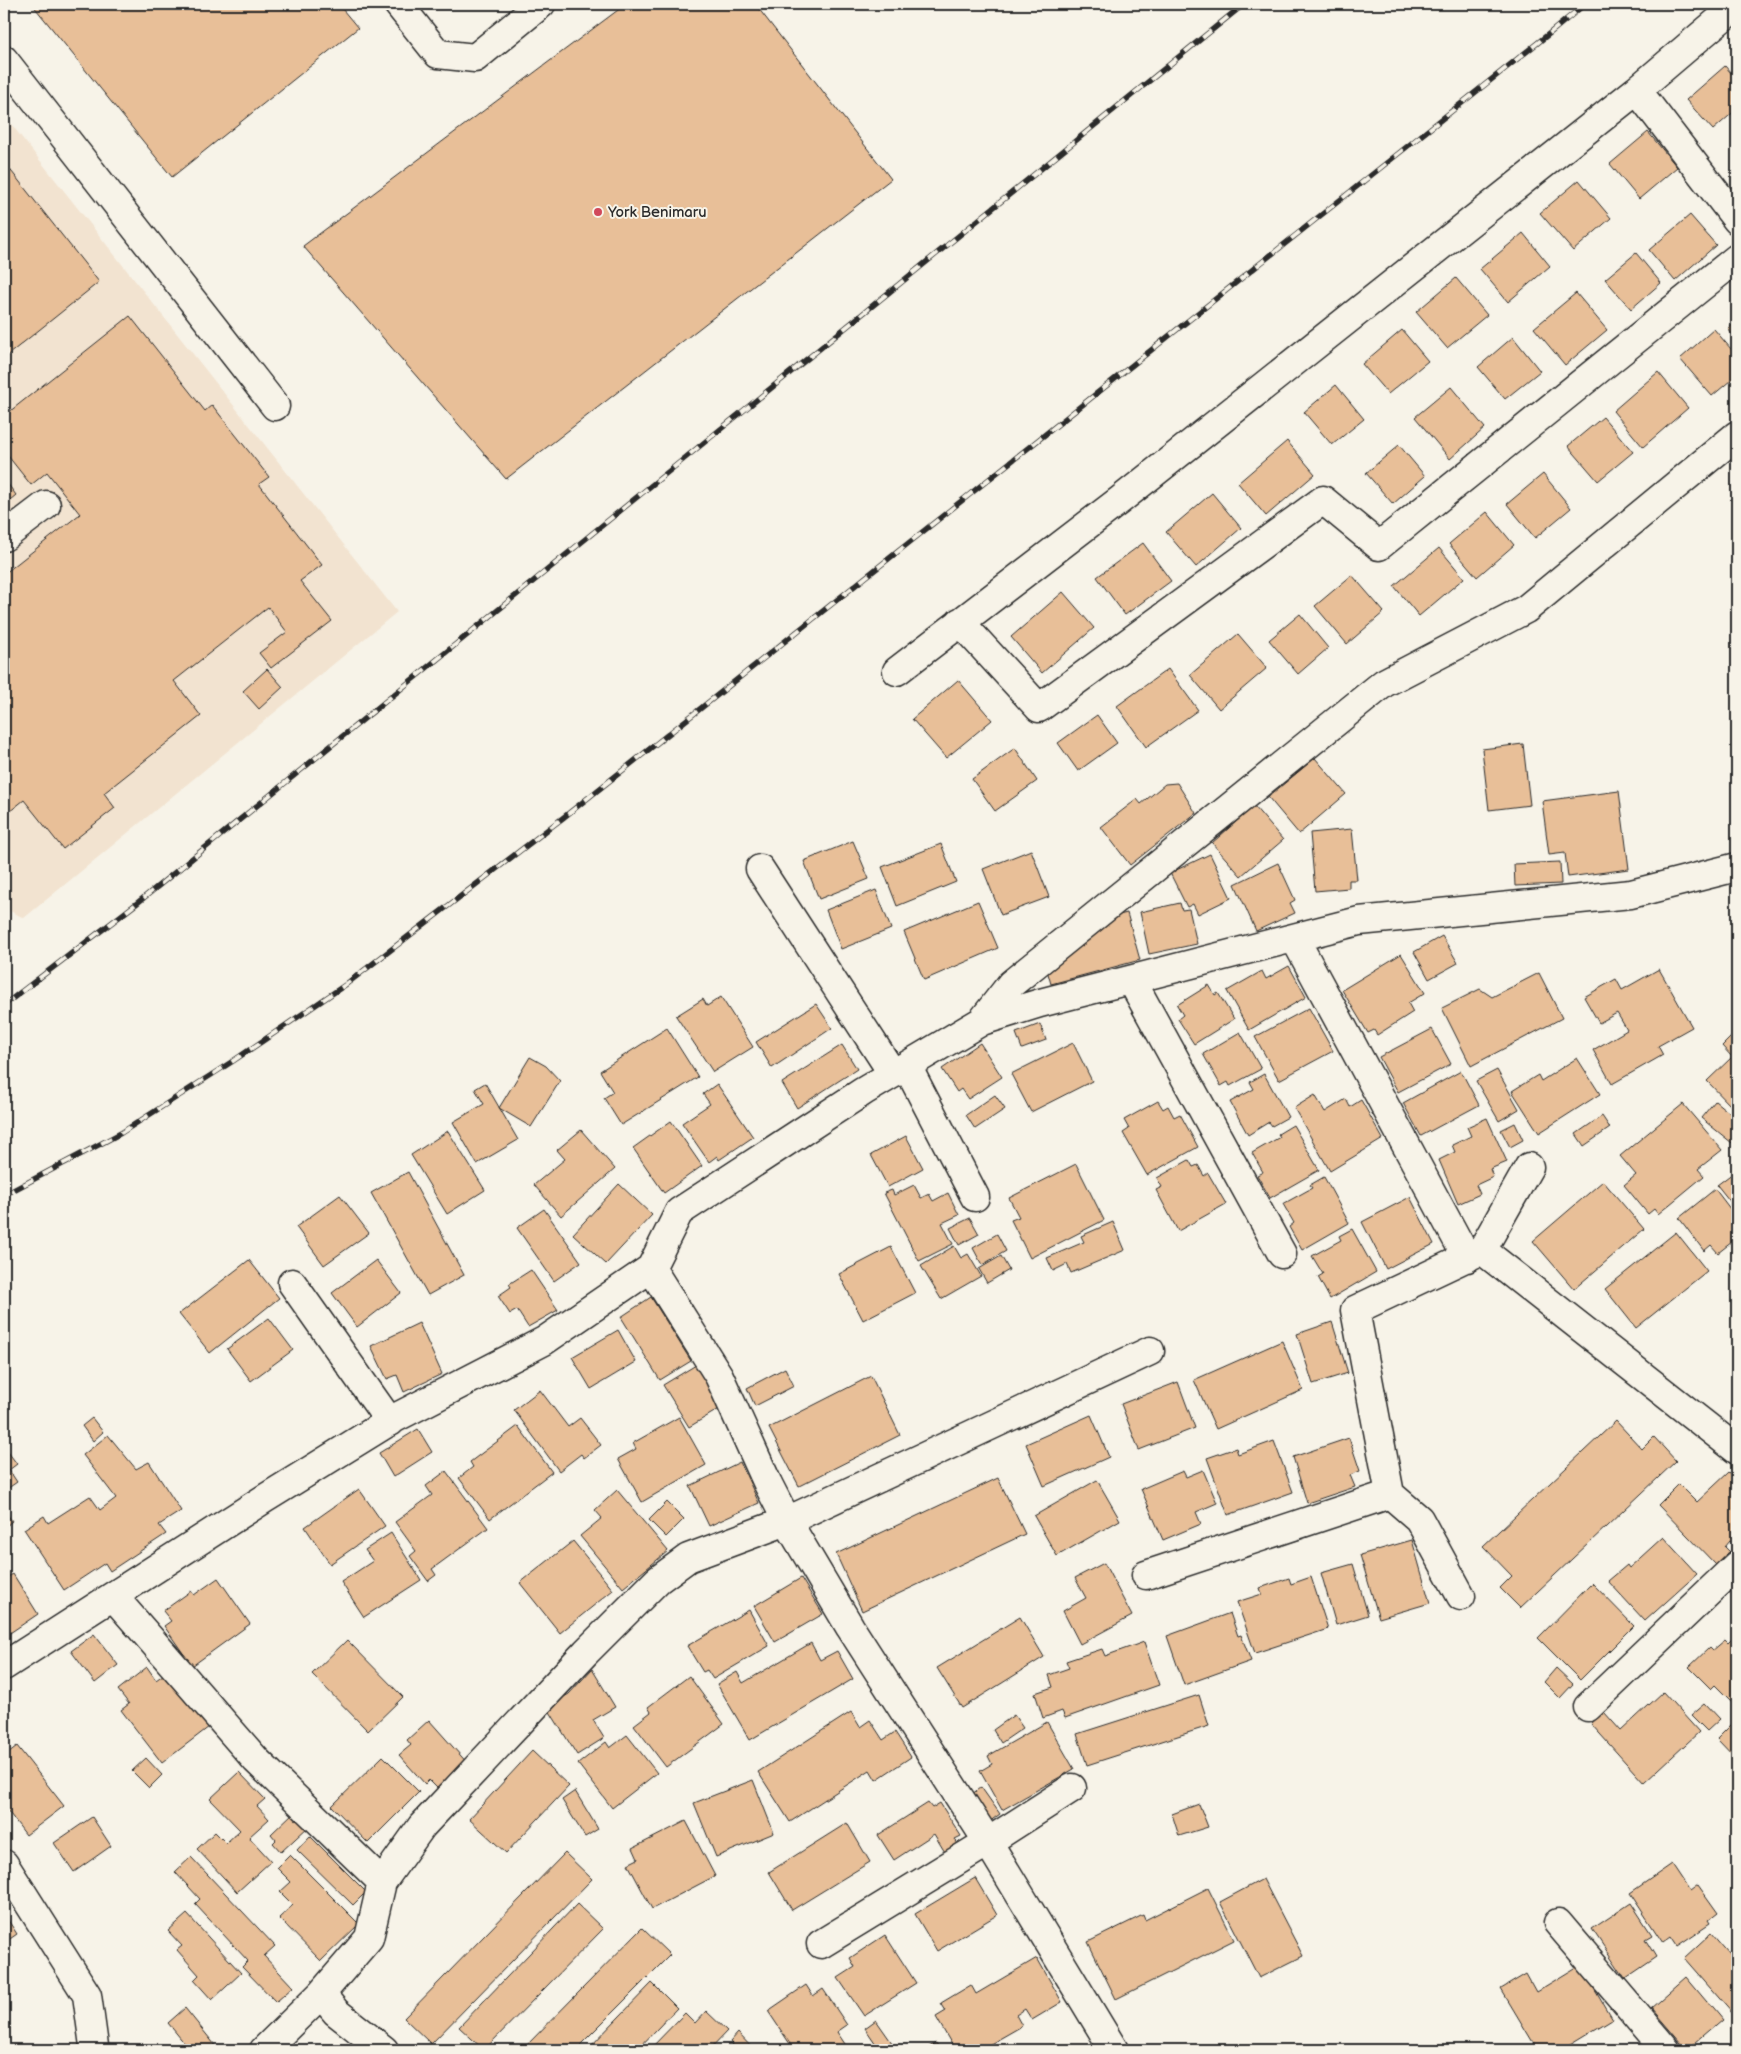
<svg xmlns="http://www.w3.org/2000/svg" width="1741" height="2054" viewBox="0 0 1741 2054" font-family="'Balsamiq Sans',sans-serif">
	<style>
		.built { fill: #f2e3d0 }
		.building { fill: #e8bf98; stroke: #2b2b2b }
		.lines { fill: none; stroke-linecap: round; stroke-linejoin: round }
		.minor-casing { stroke: #2b2b2b; stroke-width: 31 }
		.minor { stroke: #f7f3e8; stroke-width: 28 }
		.rail-casing { stroke: #2b2b2b; stroke-width: 5.5 }
		.rail { stroke: #f7f3e8; stroke-width: 4; stroke-dasharray: 11; stroke-linecap: butt }
		.poi-dot { fill: #d1495b; stroke: #f7f3e8; stroke-width: 2 }
		.labels { text-anchor: middle; dominant-baseline: central; stroke-width: 4; stroke-linejoin: round; paint-order: stroke }
		.poi-label { font-size: 15px; fill: #2b2b2b; stroke: #f7f3e8; text-anchor: start }
	</style>
	<rect width="100%" height="100%" fill="#f7f3e8"/>
	<filter id="ink" filterUnits="userSpaceOnUse"><feTurbulence type="fractalNoise" baseFrequency=".02" numOctaves="2"/><feDisplacementMap in="SourceGraphic" scale="10" xChannelSelector="R" yChannelSelector="G"/><feConvolveMatrix kernelMatrix="1 2 1 2 8 2 1 2 1" color-interpolation-filters="sRGB"/></filter>
	<g filter="url(#ink)">
		<!-- built -->
		<path class="built" d="M4 115 397 612 24 918 4 908Z"/>
		<!-- building -->
		<path class="building" d="M32 4H338L358 28 172 177Z
			M626 4H755L891 179 506 479 303 246Z
			M1725 66 1737 80V109L1713 130 1686 100Z
			M1648 132 1677 167 1639 199 1610 164Z
			M4 162 99 282 4 358Z
			M1579 180 1611 218 1573 251 1540 213Z
			M1690 215 1716 245 1675 281 1649 250Z
			M1523 233 1550 266 1508 302 1480 269Z
			M1636 253 1661 283 1631 309 1605 279Z
			M1456 278 1487 315 1447 348 1416 312Z
			M1576 293 1607 330 1565 365 1534 328Z
			M130 316 205 411 212 405 269 477 259 484 322 565 300 581 332 621 271 668 259 653 287 632 268 607 174 681 201 716 104 793 115 808 63 849 24 800 4 816V574L80 514 47 472 31 485 4 451V416Z
			M1737 321V340L1728 329Z
			M1714 329 1737 356V375L1712 396 1680 359Z
			M1402 330 1428 361 1388 394 1362 364Z
			M1513 337 1540 371 1505 399 1478 367Z
			M1658 372 1688 408 1643 447 1613 411Z
			M1336 385 1364 419 1332 445 1304 412Z
			M1451 387 1485 428 1450 459 1415 417Z
			M1603 417 1633 452 1598 481 1568 446Z
			M1287 441 1315 474 1266 516 1238 483Z
			M1399 445 1425 476 1393 504 1366 473Z
			M1543 474 1571 508 1535 538 1507 504Z
			M4 479 16 495 4 505Z
			M1212 493 1241 528 1196 567 1166 532Z
			M1487 512 1514 545 1477 577 1449 544Z
			M1143 543 1171 581 1125 615 1097 577Z
			M1439 548 1464 578 1419 616 1394 586Z
			M1352 575 1384 612 1347 644 1315 606Z
			M1063 592 1094 628 1042 673 1011 637Z
			M1300 614 1328 648 1298 674 1269 640Z
			M1238 634 1267 668 1219 709 1190 675Z
			M267 669 283 687 259 709 243 691Z
			M1168 669 1198 710 1146 747 1117 706Z
			M958 680 992 720 946 758 912 719Z
			M1097 715 1117 743 1078 771 1058 743Z
			M1523 744 1530 805 1489 810 1482 749Z
			M1015 748 1037 781 995 811 972 779Z
			M1315 758 1346 794 1299 834 1268 797Z
			M1177 783 1196 813 1130 865 1101 827 1137 799 1141 804 1165 784Z
			M1619 791 1629 869 1568 877 1565 853 1549 855 1542 801Z
			M1254 806 1283 840 1241 876 1212 843Z
			M1352 829 1357 880H1349V888L1315 891 1310 833Z
			M853 841 869 879 819 899 804 861Z
			M941 844 956 882 897 906 882 867Z
			M1031 850 1049 897 1001 915 983 869Z
			M1210 854 1231 898 1198 914 1193 904 1187 907 1170 873Z
			M1560 862 1561 884 1515 886 1514 864Z
			M1278 863 1295 900 1290 903 1295 913 1256 931 1235 884Z
			M876 890 891 929 841 949 826 910Z
			M978 901 998 948 924 980 904 932Z
			M1180 903 1182 910 1189 909 1197 944 1149 954 1140 912Z
			M1127 913 1140 960 1051 984 1047 970 1115 916Z
			M1442 936 1458 963 1429 979 1414 952Z
			M1401 954 1425 993 1408 1003 1413 1012 1377 1035 1374 1030 1368 1033 1342 990Z
			M1289 966 1306 997 1249 1030 1227 991 1262 971 1266 979Z
			M1659 969 1692 1027 1658 1046 1663 1055 1612 1084 1593 1050 1627 1030 1617 1013 1599 1023 1584 997 1616 979 1622 990Z
			M1539 973 1562 1018 1471 1066 1442 1008 1480 989 1492 997Z
			M1209 985 1215 995 1218 993 1234 1019 1194 1044 1178 1019 1183 1015 1177 1005Z
			M721 997 753 1047 713 1072 676 1016 703 999 707 1006Z
			M816 1004 832 1028 772 1068 756 1042Z
			M1309 1008 1333 1051 1279 1080 1255 1037Z
			M1040 1024 1046 1040 1022 1049 1016 1033Z
			M667 1028 698 1077 621 1125 604 1098 613 1092 600 1071Z
			M1432 1029 1451 1064 1398 1092 1379 1057Z
			M1737 1031V1100L1731 1106 1707 1081 1732 1057 1722 1046Z
			M1240 1032 1261 1069 1230 1086 1228 1082 1221 1086 1203 1054Z
			M980 1043 1002 1077 968 1099 961 1089 957 1092 942 1069Z
			M1073 1043 1092 1081 1031 1112 1011 1074Z
			M842 1045 857 1069 797 1108 782 1083Z
			M530 1057 546 1066 560 1081 531 1127 499 1108Z
			M1577 1058 1600 1094 1539 1133 1512 1091 1538 1075 1541 1081Z
			M1497 1070 1519 1109 1499 1121 1476 1081Z
			M1461 1071 1479 1105 1421 1136 1403 1103Z
			M1264 1074 1288 1117 1272 1126 1269 1122 1248 1135 1230 1102 1254 1089 1250 1082Z
			M485 1083 518 1140 477 1164 453 1122 484 1104 475 1089Z
			M717 1084 753 1137 719 1160 717 1156 709 1162 682 1123 710 1104 703 1094Z
			M995 1095 1005 1109 975 1129 966 1115Z
			M1315 1095 1325 1112 1346 1099 1350 1107 1361 1100 1383 1139 1330 1171 1294 1108Z
			M1158 1101 1163 1109 1168 1106 1174 1117 1180 1114 1198 1147 1147 1175 1123 1133 1129 1129 1124 1120Z
			M1715 1101 1737 1119V1147L1701 1118Z
			M1683 1104 1722 1150 1698 1169 1704 1176 1658 1214 1654 1209 1648 1214 1624 1185 1636 1175 1620 1156Z
			M1602 1116 1610 1128 1584 1146 1576 1134Z
			M1487 1118 1507 1162 1490 1169 1493 1177 1476 1185 1480 1194 1458 1204 1439 1160 1455 1152 1452 1145 1471 1136 1467 1127Z
			M671 1121 702 1166 664 1193 633 1148Z
			M1515 1123 1523 1140 1510 1147 1501 1130Z
			M1293 1125 1319 1170 1270 1198 1257 1175 1263 1172 1252 1153 1280 1137 1278 1134Z
			M581 1130 615 1169 561 1216 534 1185 565 1159 557 1150Z
			M448 1131 485 1190 447 1214 411 1155Z
			M906 1136 923 1168 888 1187 871 1155Z
			M1189 1160 1193 1167 1198 1165 1204 1176 1208 1173 1226 1204 1178 1231 1156 1190 1162 1187 1157 1178Z
			M1076 1164 1104 1220 1030 1258 1011 1220 1019 1217 1009 1198Z
			M1737 1170V1210L1717 1185Z
			M408 1172 464 1275 428 1295 371 1193Z
			M1324 1177 1349 1223 1302 1250 1289 1227 1294 1223 1283 1204 1312 1188 1310 1185Z
			M1603 1181 1644 1229 1574 1289 1533 1241Z
			M619 1184 652 1215 606 1264 573 1234Z
			M914 1185 921 1198 929 1194 933 1201 948 1193 959 1215 942 1223 953 1244 919 1261 884 1193 892 1190 894 1195Z
			M1715 1189 1737 1218V1238L1718 1253 1711 1245 1704 1251 1679 1218Z
			M340 1195 369 1233 324 1265 296 1227Z
			M1410 1197 1434 1244 1386 1269 1362 1222Z
			M544 1209 581 1262 554 1281 517 1228Z
			M970 1218 979 1234 959 1245 950 1228Z
			M1113 1222 1125 1250 1071 1273 1067 1264 1053 1271 1047 1258 1084 1242 1081 1236Z
			M1352 1229 1376 1272 1330 1299 1318 1277 1323 1274 1312 1256 1341 1240 1339 1236Z
			M1676 1232 1707 1271 1636 1328 1605 1289Z
			M997 1234 1006 1251 982 1265 973 1248Z
			M954 1246 961 1258 968 1254 981 1276 941 1299 921 1266Z
			M891 1247 915 1293 863 1320 839 1274Z
			M1001 1256 1009 1270 987 1283 979 1269Z
			M249 1260 279 1298 210 1353 179 1314Z
			M376 1260 401 1293 357 1327 332 1293Z
			M531 1270 558 1310 528 1327 517 1310 510 1314 498 1296 511 1287 509 1284Z
			M651 1297 691 1361 660 1380 621 1317Z
			M269 1318 293 1350 251 1381 227 1349Z
			M1332 1322 1348 1373 1313 1384 1297 1334Z
			M419 1323 442 1374 404 1392 397 1375 387 1379 371 1346Z
			M618 1330 636 1362 591 1389 572 1357Z
			M1282 1341 1303 1390 1216 1429 1194 1380Z
			M696 1365 721 1408 689 1427 663 1385Z
			M785 1368 794 1386 755 1406 747 1388Z
			M871 1376 900 1435 799 1486 769 1428Z
			M1178 1382 1195 1428 1139 1450 1121 1404Z
			M540 1390 568 1427 580 1418 601 1445 584 1458 581 1454 559 1471 514 1410Z
			M1091 1415 1109 1457 1044 1486 1026 1444Z
			M679 1417 706 1465 642 1502 618 1459 636 1449 633 1443Z
			M92 1418 103 1432 93 1441 82 1426Z
			M1616 1421 1642 1449 1654 1437 1676 1461 1520 1608 1500 1588 1512 1576 1483 1546Z
			M518 1426 552 1472 490 1519 459 1478 473 1467 470 1462Z
			M418 1429 432 1452 393 1477 379 1453Z
			M108 1435 136 1469 149 1462 181 1511 159 1525 166 1534 110 1571 105 1563 64 1590 24 1529 44 1516 48 1523 90 1496 100 1510 116 1498 83 1455Z
			M1349 1438 1360 1471 1350 1475 1355 1487 1307 1503 1293 1457Z
			M1274 1441 1293 1492 1228 1515 1207 1458 1236 1448 1238 1454Z
			M8 1452 17 1464 9 1470 17 1482 4 1491V1455Z
			M740 1462 759 1503 709 1526 690 1486Z
			M1203 1470 1217 1503 1196 1512 1201 1524 1163 1540 1141 1489 1183 1471 1186 1477Z
			M446 1471 488 1528 432 1569 436 1575 428 1581 410 1556 416 1551 395 1522 432 1495 426 1486Z
			M1729 1472 1737 1480V1546L1730 1541 1725 1547 1730 1552 1717 1566 1658 1505 1679 1484 1697 1502Z
			M998 1478 1025 1534 862 1611 836 1554Z
			M1097 1480 1120 1520 1057 1556 1034 1516Z
			M359 1489 385 1526 330 1564 305 1527Z
			M617 1490 668 1551 623 1588 580 1536 602 1518 595 1510Z
			M667 1502 684 1519 666 1537 649 1520Z
			M4 1510 12 1521 4 1528Z
			M391 1533 421 1580 364 1617 341 1582 373 1561 365 1550Z
			M1663 1537 1697 1574 1645 1621 1608 1581 1627 1565 1629 1568Z
			M1412 1540 1430 1603 1379 1618 1360 1555Z
			M573 1541 613 1590 560 1633 520 1583Z
			M1104 1563 1132 1616 1080 1644 1063 1611 1086 1598 1075 1578Z
			M1353 1564 1368 1615 1336 1625 1321 1573Z
			M13 1574 38 1614 4 1637V1579Z
			M1311 1577 1328 1629 1255 1653 1237 1602 1262 1594 1260 1588 1289 1578 1291 1584Z
			M218 1578 250 1624 192 1666 164 1626 171 1621 163 1611 191 1591 194 1595Z
			M801 1578 823 1614 775 1642 754 1606Z
			M1592 1583 1634 1626 1580 1680 1538 1638Z
			M749 1610 769 1646 713 1679 707 1670 703 1672 687 1646Z
			M1230 1613 1238 1636 1241 1635 1251 1661 1184 1685 1167 1636Z
			M1020 1617 1044 1657 962 1708 937 1668Z
			M94 1634 118 1665 95 1683 71 1651Z
			M1737 1634V1699L1733 1703 1715 1685 1711 1689 1689 1667 1709 1648 1712 1651 1725 1640 1728 1643Z
			M347 1640 403 1697 368 1731 312 1674Z
			M1144 1642 1159 1685 1065 1718 1062 1711 1043 1718 1035 1693 1053 1687 1049 1675 1069 1668 1066 1661 1102 1649 1105 1656Z
			M811 1643 820 1660 837 1651 853 1679 750 1740 717 1684 737 1672 743 1683Z
			M147 1667 156 1680 167 1672 209 1727 162 1763 121 1710 129 1704 118 1690Z
			M1556 1668 1573 1684 1560 1698 1544 1682Z
			M592 1669 615 1707 593 1720 604 1738 577 1755 547 1707 569 1694Z
			M689 1676 724 1724 666 1767 634 1725 651 1712 648 1707Z
			M1663 1692 1699 1732 1644 1783 1591 1724 1604 1712 1621 1731Z
			M1199 1695 1209 1726 1087 1765 1077 1734Z
			M1705 1703 1720 1719 1707 1731 1691 1715Z
			M851 1712 860 1727 870 1720 883 1740 895 1732 911 1757 876 1780 870 1770 790 1822 758 1772Z
			M1014 1715 1023 1728 1001 1743 993 1730Z
			M1737 1719V1760L1717 1739Z
			M429 1720 469 1765 441 1792 429 1780 425 1784 399 1755 411 1745 407 1740Z
			M1047 1722 1074 1769 1002 1810 980 1771 992 1764 988 1756Z
			M627 1735 657 1773 612 1808 578 1764 606 1742 610 1748Z
			M17 1746 64 1806 26 1835 4 1806V1756Z
			M532 1751 569 1786 506 1853 469 1819Z
			M383 1756 419 1792 368 1843 332 1806Z
			M146 1758 162 1775 149 1788 132 1771Z
			M239 1772 265 1799 257 1806 269 1819 249 1837 271 1861 237 1892 197 1849 215 1832 226 1843 240 1830 210 1799Z
			M753 1780 774 1833 716 1857 694 1803Z
			M981 1787 1000 1814 989 1822 971 1795Z
			M575 1791 598 1829 585 1837 562 1800Z
			M928 1803 932 1808 940 1803 961 1836 955 1839 959 1846 946 1854 934 1834 894 1860 878 1835Z
			M1199 1804 1208 1827 1179 1836 1172 1814Z
			M295 1811 309 1826 281 1852 273 1843 276 1840 271 1834Z
			M92 1817 111 1846 74 1872 54 1843Z
			M686 1821 715 1876 652 1909 628 1864 638 1859 633 1848Z
			M847 1823 870 1862 792 1910 769 1872Z
			M310 1836 366 1892 353 1905 297 1850Z
			M565 1853 592 1879 431 2044 404 2018Z
			M290 1855 359 1924 321 1961 279 1918 293 1905 280 1892 291 1882 277 1868Z
			M191 1857 275 1946 264 1956 293 1987 276 2002 242 1967 248 1961 195 1904 200 1899 175 1872Z
			M1672 1864 1690 1891 1698 1885 1718 1913 1709 1920 1711 1923 1677 1946 1671 1937 1663 1943 1630 1893Z
			M975 1878 997 1915 937 1951 915 1914Z
			M1263 1879 1303 1956 1259 1978 1220 1902Z
			M1208 1888 1234 1940 1116 1999 1088 1942 1143 1915 1145 1920Z
			M1631 1903 1652 1935 1645 1939 1656 1957 1625 1978 1592 1929Z
			M577 1904 603 1929 484 2050 459 2027Z
			M4 1914 17 1934 4 1943Z
			M187 1914 241 1973 212 2000 194 1980 199 1975 177 1950 182 1946 168 1931Z
			M642 1928 670 1955 575 2050H522Z
			M1711 1933 1737 1963V2009L1732 2013 1684 1958Z
			M885 1935 916 1983 864 2016 838 1978 855 1967 850 1958Z
			M1037 1958 1062 2002 1032 2020 1025 2009 1016 2015 1022 2026 980 2050H955L936 2017 946 2011 941 2003 971 1985 976 1994Z
			M1580 1965 1612 2019 1561 2050H1525L1534 2044 1501 1989 1526 1974 1536 1992Z
			M1686 1977 1722 2020 1687 2050 1651 2008Z
			M652 1983 677 2008 637 2050H587Z
			M806 1985 813 1996 823 1989 847 2025 837 2032 849 2050H794L768 2011Z
			M185 2008 219 2050H190L168 2023Z
			M706 2011 727 2031 709 2050H649L685 2013 695 2023Z
			M876 2020 897 2050H880L865 2028Z
			M738 2033 754 2050H738L730 2042Z
			M936 2043 941 2050H924Z"/>
		<g class="lines">
			<!-- minor casing -->
			<g class="minor-casing">
				<path id="minor" d="M398 4 438 54 475 58 541 4
					M4 60 275 406
					M1637 90 1737 220
					M4 537 46 505
					M960 622 1039 708 1323 500 1379 546 1737 258
					M897 671 1120 500 1637 90 1737 5
					M760 869 893 1074
					M1295 939 1467 1258
					M1132 981 1282 1254
					M982 1021 1040 1003 1359 921 1631 894 1737 867
					M907 1066 975 1197
					M1482 1250 1737 1450
					M651 1268 719 1376 768 1484 787 1521 850 1627 988 1842 1114 2050
					M292 1283 390 1422
					M1146 1575 1390 1494
					M113 1596 256 1760 382 1882
					M1461 1596 1419 1519 1390 1494 1355 1310 1482 1250 1529 1167
					M4 1666 264 1499 395 1418 544 1341 651 1268 679 1212 864 1091 982 1021 1011 984 1384 683 1526 609 1737 435
					M1588 1707 1737 1565
					M4 1864 87 1995 94 2046 93 2050
					M1558 1923 1666 2050
					M821 1944 988 1842 1072 1788
					M321 1994 336 2012 384 2050
					M264 2050 321 1994 369 1938 382 1882 422 1826 586 1652 658 1580 688 1558 787 1521 1150 1351"/>
			</g>
			<!-- minor -->
			<use href="#minor" class="minor"/>
			<!-- rail casing -->
			<g class="rail-casing">
				<path id="rail" d="M4 1005 136 904 1244 4
					M4 1195 121 1133 233 1061 345 985 564 817 1550 33 1585 4"/>
			</g>
			<!-- rail -->
			<use href="#rail" class="rail"/>
		</g>
	</g>
	<!-- markers -->
	<circle class="poi-dot" cx="598" cy="212" r="5"/>
	<g class="labels">
		<!-- poi labels -->
		<g class="poi-label">
			<text x="608" y="212">York Benimaru</text>
		</g>
	</g>
	<!-- margin -->
	<rect width="1741" height="2054" fill="none" stroke="#f7f3e8" stroke-width="20"/>
	<rect x="10" y="10" width="1721" height="2034" fill="none" stroke="#2b2b2b" stroke-width="2" filter="url(#ink)"/>
</svg>
